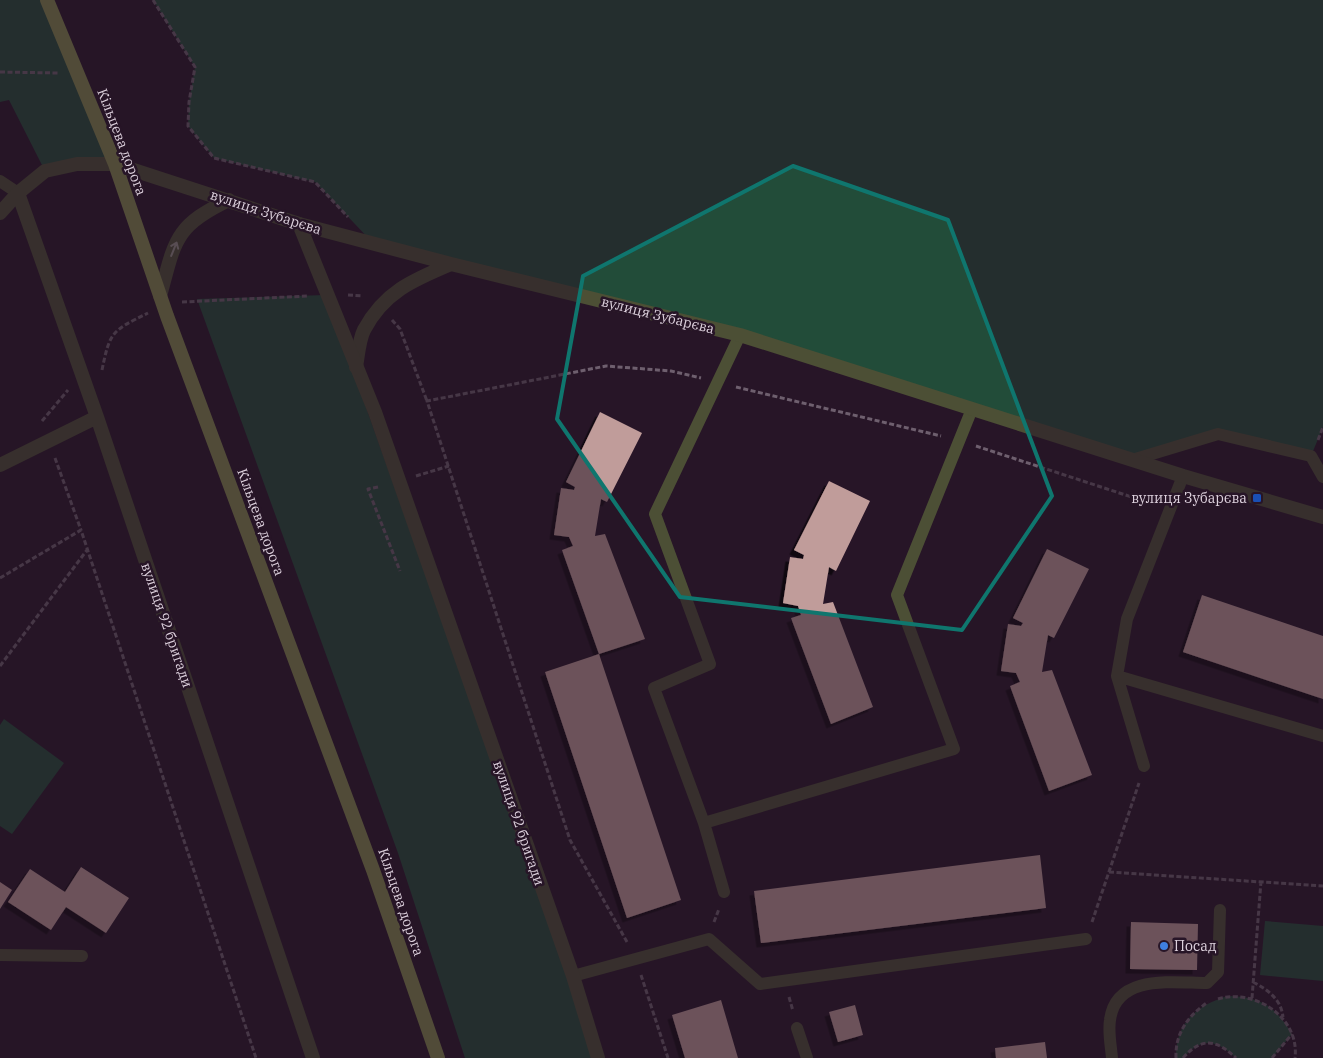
<svg xmlns="http://www.w3.org/2000/svg" width="1323" height="1058" viewBox="0 0 1323 1058" font-family="'IBM Plex Serif',serif">
	<style>
		.green { fill: #224c39 }
		.building { fill: #c09c9a; filter: url(#shadow) }
		.lines { fill: none; stroke-linecap: round; stroke-linejoin: round }
		.path { stroke: #6e5f6e; stroke-width: 3; stroke-dasharray: 5 2.5; stroke-linecap: butt }
		.service { stroke: #4c4f35; stroke-width: 12 }
		.minor { stroke: #4c4f35; stroke-width: 14 }
		.tertiary { stroke: #4c4f35; stroke-width: 14 }
		.trunk { stroke: #858c4e; stroke-width: 14 }
		.oneway { stroke: #949089 }
		.marked { fill: none; stroke: #0f766e; stroke-width: 4; stroke-linejoin: round }
		.transit-dot { fill: #1a4fb4; stroke: #271527; stroke-width: 2 }
		.shop-dot { fill: #3f7fe0; stroke: #271527; stroke-width: 2 }
		.labels { text-anchor: middle; dominant-baseline: central; stroke-width: 5; stroke-linejoin: round; paint-order: stroke }
		.street-label { font-size: 14px; fill: #ddd1dd; stroke: #271527 }
		.poi-label { font-size: 14px; fill: #ddd1dd; stroke: #271527; text-anchor: end }
	</style>
	<defs>
		<filter id="shadow"><feDropShadow dx="-4.5" dy="4.5" stdDeviation="0" flood-color="#0009"/></filter>
	</defs>
	<rect width="100%" height="100%" fill="#271527"/>
	<!-- green -->
	<path class="green" d="M0 0H46L115 164 45 171 9 100 0 102Z
		M153 0H1323V427L1311 456 1218 434 1132 460 740 335 373 243 315 182 214 158 188 126 189 102 195 67Z
		M326 295 598 1058H465L398 853 197 299Z
		M4 719 64 763 12 834 0 826V725Z
		M1265 921 1323 926V981L1260 975Z
		M1228 996C1261 997 1275 1006 1292 1034L1272 1058H1236C1217 1040 1202 1036 1183 1058H1176C1175 1023 1197 1005 1228 996Z"/>
	<!-- building -->
	<path class="building" d="M600 412 642 433 607 502 601 499 595 536 605 534 645 639 599 654 562 550 573 546 569 537 554 535 561 488 574 490 575 487 566 482Z
		M829 481 870 501 836 571 829 567 823 604 833 602 873 707 831 724 791 618 801 615 798 606 783 603 790 557 803 559 804 555 794 550Z
		M1047 549 1089 569 1054 638 1048 635 1042 672 1052 670 1092 775 1049 791 1010 686 1020 682 1016 673 1001 671 1008 624 1021 626 1023 623 1013 618Z
		M1202 595 1323 636V699L1183 652Z
		M599 654 681 900 627 918 545 672Z
		M1040 855 1046 908 761 943 754 891Z
		M81 867 129 898 106 933 66 907 51 930 8 902 30 869 65 892Z
		M0 882 12 890 0 909Z
		M1131 922 1198 924 1197 970 1130 969Z
		M721 1000 738 1058H685L672 1015Z
		M855 1005 863 1035 838 1042 829 1012Z
		M1045 1042 1047 1058H996L995 1048Z"/>
	<g class="lines">
		<!-- path -->
		<path class="path" d="M153 0 195 67 189 102 188 126 214 158 315 182 348 217
			M0 72 58 73
			M348 295 363 296
			M182 302 308 296
			M392 320 400 329 427 401
			M102 370C110 331 112 331 148 313
			M736 387 941 436
			M42 421 68 390
			M1318 440 1323 427
			M976 446 1153 504
			M55 458 81 530
			M416 476 449 466
			M378 487 368 489 400 571
			M0 578 81 530 256 1058
			M0 666 87 550
			M1109 872 1323 886
			M714 922 719 909
			M1092 922 1139 783
			M627 942 570 840 427 401 606 366 671 371 701 378
			M641 975 668 1058
			M1253 982C1268 990 1281 999 1283 1017
			M789 997 793 1011
			M1252 998 1261 881
			M1218 999C1254 988 1300 1017 1295 1058
			M1176 1058C1175 1033 1188 1016 1208 1002
			M1183 1058C1202 1036 1217 1040 1236 1058
			M1272 1058 1292 1034"/>
		<!-- service -->
		<path class="service" d="M0 181 18 193
			M740 335 655 514 710 664 654 688 704 823 954 749 897 595 972 409
			M1132 460 1218 434 1311 456 1323 477
			M1117 676 1323 736
			M1144 766 1117 676 1127 619 1183 476
			M704 823 724 892
			M0 955 82 956
			M573 976 709 939 760 984 1086 939
			M797 1028 807 1058
			M1112 1058C1111 1046 1108 1032 1110 1020 1116 973 1174 983 1207 983L1218 972 1220 910"/>
		<!-- minor -->
		<path class="minor" d="M299 224 451 264 740 335 1183 476 1323 517
			M356 367C358 356 359 340 364 330 384 292 413 280 451 264"/>
		<!-- tertiary -->
		<path class="tertiary" d="M18 193 97 417 313 1058
			M0 213 18 193 45 171 77 164H115L299 224 375 412 573 976 598 1058
			M160 296C175 241 174 226 229 200
			M0 465 97 417"/>
		<!-- trunk -->
		<path class="trunk" d="M47 0 115 164 167 316 373 870 438 1058"/>
	</g>
	<!-- one-way arrows -->
	<defs><path id="oneway-shaft" d="M-6 0H5M1.5-3L5.5 0L1.5 3" fill="none" stroke-width="1.6" stroke-linecap="round" stroke-linejoin="round" transform="scale(1.25)"/></defs>
	<use class="oneway" href="#oneway-shaft" transform="translate(174 249) rotate(-68)"/>
	<!-- marked area -->
	<path d="M0 0H1323V1058H0ZM793 166 948 220 1052 496 962 630 680 597 557 419 583 276Z" fill="#271527" fill-opacity=".55" fill-rule="evenodd"/>
	<path class="marked" d="M793 166 948 220 1052 496 962 630 680 597 557 419 583 276Z"/>
	<!-- markers -->
	<rect class="transit-dot" x="1252" y="493" width="10" height="10" rx="2.5"/>
	<circle class="shop-dot" cx="1164" cy="946" r="5"/>
	<g class="labels">
		<!-- street labels -->
		<g class="street-label">
			<text transform="translate(122 142) rotate(69)">Кільцева дорога</text>
			<text transform="translate(266 212) rotate(18)">вулиця Зубарєва</text>
			<text transform="translate(658 315) rotate(14)">вулиця Зубарєва</text>
			<text transform="translate(261 522) rotate(70)">Кільцева дорога</text>
			<text transform="translate(167 625) rotate(71)">вулиця 92 бригади</text>
			<text transform="translate(519 823) rotate(71)">вулиця 92 бригади</text>
			<text transform="translate(401 902) rotate(71)">Кільцева дорога</text>
		</g>
		<!-- poi labels -->
		<g class="poi-label">
			<text x="1247" y="498">вулиця Зубарєва</text>
			<text x="1174" y="946" text-anchor="start">Посад</text>
		</g>
	</g>
</svg>
